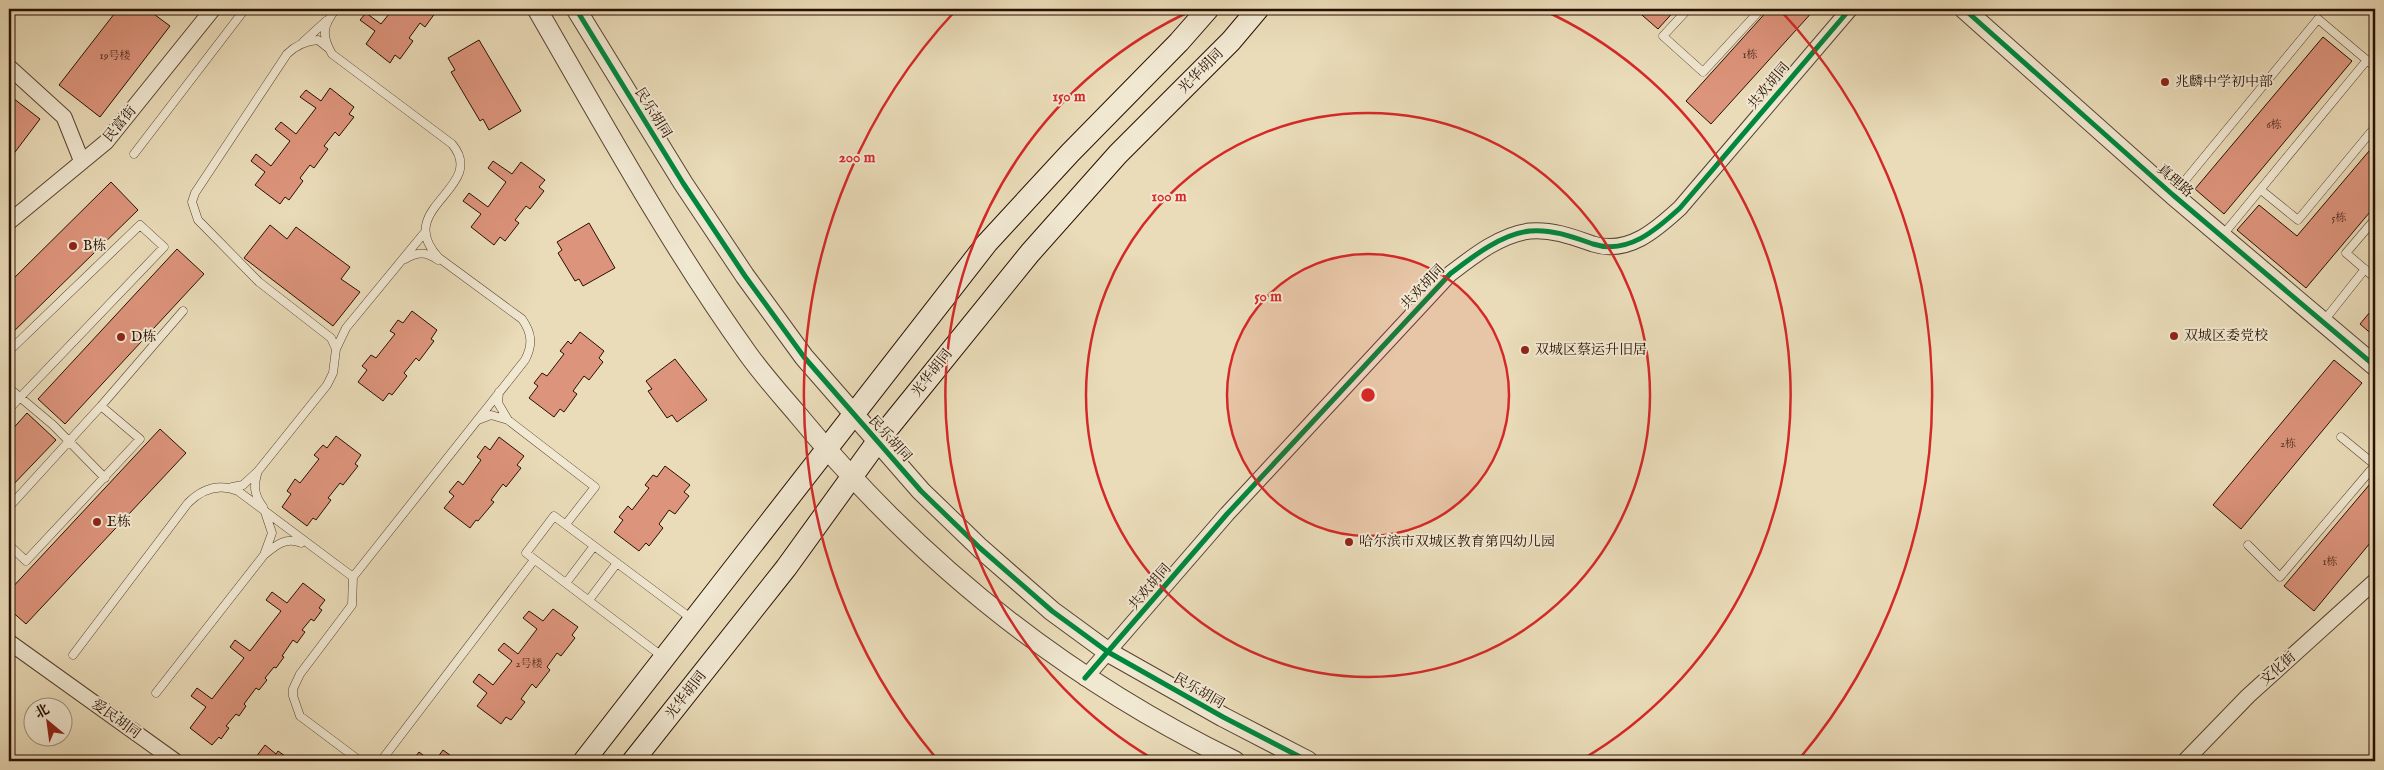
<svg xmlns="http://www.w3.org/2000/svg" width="2384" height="770" viewBox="0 0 2384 770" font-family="'IM FELL English','Noto Serif SC',serif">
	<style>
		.building { fill: #dd947c; stroke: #280f01 }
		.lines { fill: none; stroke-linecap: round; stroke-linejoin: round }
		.service-casing { stroke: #58422f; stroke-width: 9 }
		.minor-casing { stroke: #58422f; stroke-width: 17 }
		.tertiary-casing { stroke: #58422f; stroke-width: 21 }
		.secondary-casing { stroke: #280f01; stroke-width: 23 }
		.service { stroke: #f1e8d2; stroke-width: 8 }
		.minor { stroke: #f1e8d2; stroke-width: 15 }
		.tertiary { stroke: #f1e8d2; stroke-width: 19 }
		.secondary { stroke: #f1e8d2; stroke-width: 21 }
		.cycleway-casing { stroke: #f1e8d2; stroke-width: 8 }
		.cycleway { stroke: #00873e; stroke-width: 5 }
		.ring { fill: none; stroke: #d62828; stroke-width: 2.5 }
		.poi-dot { fill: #8f2418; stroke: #f1e8d2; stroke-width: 2 }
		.labels { text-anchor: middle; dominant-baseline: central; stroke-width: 4; stroke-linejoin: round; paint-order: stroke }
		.number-label { font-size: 11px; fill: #553020 }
		.street-label { font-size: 14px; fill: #280f01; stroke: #f1e8d2 }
		.poi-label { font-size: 14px; fill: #280f01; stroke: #f1e8d2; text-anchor: start }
		.centre { fill: #d62828; stroke: #f1e8d2; stroke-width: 2.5 }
		.ring-label { font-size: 15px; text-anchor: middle; font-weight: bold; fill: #d62828; stroke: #f1e8d2; stroke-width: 4; stroke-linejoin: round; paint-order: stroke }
	</style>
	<rect width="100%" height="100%" fill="#eadcb9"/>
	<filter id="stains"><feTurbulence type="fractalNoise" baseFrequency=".004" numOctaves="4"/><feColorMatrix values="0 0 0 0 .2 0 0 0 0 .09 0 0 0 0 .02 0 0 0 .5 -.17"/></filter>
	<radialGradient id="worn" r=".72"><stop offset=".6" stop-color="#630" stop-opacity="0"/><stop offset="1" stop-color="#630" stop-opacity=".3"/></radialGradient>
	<!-- building -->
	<path class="building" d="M118 9H147L170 26 100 117 59 85Z
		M393 9H438L425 27 420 23 409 38 413 41 400 59 395 55 390 63 366 44 375 31 360 20 366 13 381 24Z
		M1635 9H1676L1658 29Z
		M1769 9H1815L1711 124 1686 101Z
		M2323 37 2352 61 2224 214 2195 189Z
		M479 40 521 111 489 130 483 119 480 121 451 72 455 70 448 58Z
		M330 88 354 107 349 114 354 117 339 136 335 132 324 146 328 149 314 168 310 165 300 178 303 181 289 200 285 197 280 204 255 185 265 172 251 161 256 154 271 166 290 141 275 129 281 122 296 134 316 108 300 97 306 90 321 101Z
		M9 95 40 119 9 160Z
		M2375 144V206L2306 288 2237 230 2259 205 2297 236Z
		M493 161 512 174 521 162 545 180 539 187 544 191 530 209 526 206 515 220 519 223 505 241 500 237 494 245 471 227 481 214 463 201 469 193 488 207 506 182 488 168Z
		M111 182 138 210 9 336V283Z
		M589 223 615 268 583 286 579 279 575 281 558 253 562 250 557 242Z
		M270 225 287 239 296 227 350 267 341 279 360 292 333 326 244 258Z
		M177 249 204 274 65 424 38 399Z
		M2375 306V337L2360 324Z
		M412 311 437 330 431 339 434 341 419 361 416 358 404 373 407 376 392 395 389 393 383 401 358 382 367 370 362 366 371 355 376 358 395 334 390 331 398 320 403 323Z
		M580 332 604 351 599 358 603 362 589 380 584 376 573 391 577 394 564 412 560 409 554 417 529 398 538 386 534 383 542 373 547 376 564 354 560 351 568 341 571 344Z
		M675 359 707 400 677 422 672 415 667 418 648 391 652 389 646 381Z
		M2334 360 2362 383 2241 529 2213 505Z
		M27 413 56 440 9 489V433Z
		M160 429 186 453 26 624 9 609V591Z
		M336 436 361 455 355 464 358 466 343 485 340 483 328 498 331 500 316 520 313 518 307 526 282 507 291 494 287 491 295 479 300 483 319 459 314 455 323 445 327 448Z
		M499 437 524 456 517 465 521 468 506 487 503 484 491 500 494 502 478 521 476 520 470 528 444 508 454 496 449 492 458 481 463 485 481 460 477 457 485 446 490 450Z
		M665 466 690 485 684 492 689 496 675 514 669 510 659 524 663 528 649 546 646 543 639 551 614 532 623 520 619 517 628 506 632 510 649 488 645 485 653 475 657 477Z
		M2375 478V537L2314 611 2284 586Z
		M303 583 325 600 319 608 322 610 314 621 311 619 302 630 305 632 297 643 293 640 282 656 284 657 276 668 274 667 265 678 267 680 259 690 256 688 244 704 246 706 239 716 236 714 226 726 229 728 221 739 219 737 212 745 190 728 206 707 191 696 197 688 212 699 244 658 230 647 235 640 250 651 281 611 266 600 272 592 287 603Z
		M553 609 578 627 572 635 575 638 561 656 557 653 547 667 550 670 536 688 532 684 521 699 525 702 511 720 506 717 501 724 477 706 487 693 473 682 479 674 493 685 512 661 498 650 504 643 518 654 537 629 523 618 529 611 543 621Z
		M265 745 276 754 278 751 292 761H253Z
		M443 750 458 761H435Z
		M419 752 431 761 413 760Z"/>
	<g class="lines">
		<!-- service casing -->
		<g class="service-casing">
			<path id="service" d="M336 9C323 25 321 35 332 54L452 144C489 188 391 208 439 258L522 319C532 333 533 345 525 360L353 577
				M1688 9 1663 36 1703 72 1761 9
				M303 42 326 21
				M328 48 318 40C305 41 296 45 287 54L195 193 192 202 198 220 259 282 331 338 336 349
				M134 154 245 9
				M2261 190 2298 220 2375 127
				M2173 195 2318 19 2375 67
				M2375 219 2346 253 2375 278
				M2222 236 2367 60
				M405 259C417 252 426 251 438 260
				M2323 322 2365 269
				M9 351 140 225 164 247 9 409
				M9 388 53 425 105 478
				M101 406 183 311
				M478 420 491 415 508 420 498 403 499 392
				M508 420 595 487 566 524
				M258 471 327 385 333 373 336 349 346 328 425 232
				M232 487 243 485 258 471C253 486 254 495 263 507
				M9 507 101 406 140 439 26 561 9 545
				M265 512 272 533 264 555C275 546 286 536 301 543
				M2248 545 2280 577 2375 465 2341 437
				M566 583 594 546
				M589 600 617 563
				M73 655 188 503C202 489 219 483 238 491L353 577 352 605 300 674 293 689V696L300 716 360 761
				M663 657 526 553 554 516 692 619
				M156 693 264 555
				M381 761 534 560"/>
		</g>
		<!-- minor casing -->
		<g class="minor-casing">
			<path id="minor" d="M9 67 64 117 82 162
				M9 222 106 142 213 9
				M9 642 175 761
				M1085 678 1227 514 1450 274C1472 257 1501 234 1530 231 1552 229 1573 237 1593 244 1628 255 1656 230 1680 208L1850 9
				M2185 761 2248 696 2375 581"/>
		</g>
		<!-- tertiary casing -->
		<g class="tertiary-casing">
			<path id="tertiary" d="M537 9C604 125 670 245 748 354 763 375 781 395 798 415 920 563 1063 678 1235 761
				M576 9 683 183 745 276 804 357 921 491 980 548 1052 611 1108 652 1223 717 1308 761
				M1964 9 2173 195 2375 366"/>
		</g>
		<!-- secondary casing -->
		<g class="secondary-casing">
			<path id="secondary" d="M584 761 987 243 1070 153 1179 42 1208 9
				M633 761 786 568 877 442 1030 253 1118 154 1231 41 1258 9"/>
		</g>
		<!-- service -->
		<use href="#service" class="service"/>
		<!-- minor -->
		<use href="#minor" class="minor"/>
		<!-- tertiary -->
		<use href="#tertiary" class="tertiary"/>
		<!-- secondary -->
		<use href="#secondary" class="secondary"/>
		<!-- cycleway casing -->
		<g class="cycleway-casing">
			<path id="cycleway" d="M576 9 683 183 745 276 804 357 921 491 980 548 1052 611 1108 652 1223 717 1308 761
				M1964 9 2173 195 2375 366
				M1085 678 1227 514 1450 274C1472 257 1501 234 1530 231 1552 229 1573 237 1593 244 1628 255 1656 230 1680 208L1850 9"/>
		</g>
		<!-- cycleway -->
		<use href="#cycleway" class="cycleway"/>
	</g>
	<!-- distance rings -->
	<circle cx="1368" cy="395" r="141" fill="#d62828" fill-opacity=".12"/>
	<g class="ring">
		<circle cx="1368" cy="395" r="141"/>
		<circle cx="1368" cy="395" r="282"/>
		<path d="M1153 759A423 423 0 0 1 1193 10M1543 10A423 423 0 0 1 1583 759"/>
		<path d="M936 758A564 564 0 0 1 956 10M1780 10A564 564 0 0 1 1800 758"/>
	</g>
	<!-- markers -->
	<g class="poi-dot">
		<circle cx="2165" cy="82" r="5"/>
		<circle cx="73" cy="246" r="5"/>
		<circle cx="2174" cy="336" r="5"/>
		<circle cx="121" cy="337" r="5"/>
		<circle cx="1525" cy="350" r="5"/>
		<circle cx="97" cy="522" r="5"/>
		<circle cx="1349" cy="542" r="5"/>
	</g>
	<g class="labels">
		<!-- number labels -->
		<g class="number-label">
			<text x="1750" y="55">1栋</text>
			<text x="115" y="56">19号楼</text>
			<text x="2274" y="125">6栋</text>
			<text x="2339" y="218">5栋</text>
			<text x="2288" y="444">2栋</text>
			<text x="2330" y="562">1栋</text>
			<text x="529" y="664">2号楼</text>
		</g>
		<!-- street labels -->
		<g class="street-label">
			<text transform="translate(1201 71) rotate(-45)">光华胡同</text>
			<text transform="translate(1769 86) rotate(-50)">共欢胡同</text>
			<text transform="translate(653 113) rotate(58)">民乐胡同</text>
			<text transform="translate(120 124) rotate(-50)">民富街</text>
			<text transform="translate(2175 181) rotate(41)">真理路</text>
			<text transform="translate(1423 287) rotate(-46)">共欢胡同</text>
			<text transform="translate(932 373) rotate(-52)">光华胡同</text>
			<text transform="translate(890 439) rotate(48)">民乐胡同</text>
			<text transform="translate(1150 587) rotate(-49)">共欢胡同</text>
			<text transform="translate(2278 669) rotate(-42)">文化街</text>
			<text transform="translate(1199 691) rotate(30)">民乐胡同</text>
			<text transform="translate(686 695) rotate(-52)">光华胡同</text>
			<text transform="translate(116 719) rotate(36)">爱民胡同</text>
		</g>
		<!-- poi labels -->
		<g class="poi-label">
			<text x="2175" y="82">兆麟中学初中部</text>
			<text x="83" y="246">B栋</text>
			<text x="2184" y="336">双城区委党校</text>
			<text x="131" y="337">D栋</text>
			<text x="1535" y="350">双城区蔡运升旧居</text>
			<text x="107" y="522">E栋</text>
			<text x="1359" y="542">哈尔滨市双城区教育第四幼儿园</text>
		</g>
	</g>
	<circle cx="1368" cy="395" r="8" class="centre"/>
	<g class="ring-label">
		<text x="1069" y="101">150 m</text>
		<text x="857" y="162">200 m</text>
		<text x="1169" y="201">100 m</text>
		<text x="1268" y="301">50 m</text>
	</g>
	<!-- margin -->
	<rect width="2384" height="770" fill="none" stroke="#eadcb9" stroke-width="30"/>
	<rect x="10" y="10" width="2364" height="750" fill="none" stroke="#280f01" stroke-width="2.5"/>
	<rect x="15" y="15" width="2354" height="740" fill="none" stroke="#280f01"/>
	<!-- north arrow -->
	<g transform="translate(48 722) rotate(331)"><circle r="24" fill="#f1e8d2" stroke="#a1917e"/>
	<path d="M0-4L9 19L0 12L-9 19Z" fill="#8f2418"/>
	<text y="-8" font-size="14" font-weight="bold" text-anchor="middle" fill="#280f01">北</text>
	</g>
	<rect width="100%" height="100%" filter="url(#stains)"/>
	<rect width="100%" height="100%" fill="url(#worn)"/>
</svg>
